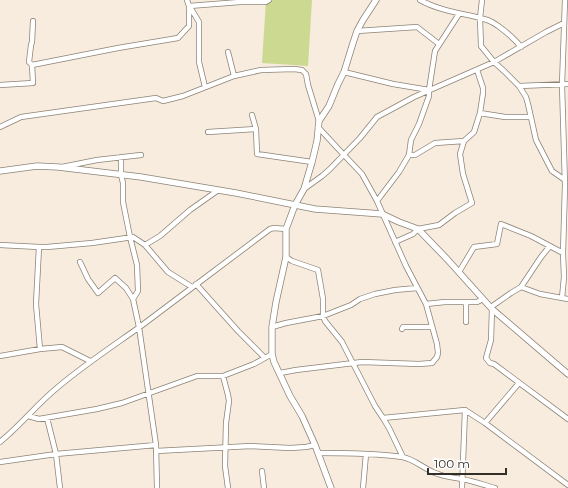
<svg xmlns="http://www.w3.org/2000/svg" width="568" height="488" viewBox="0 0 568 488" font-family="Montserrat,sans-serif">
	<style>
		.green { fill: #ccd991 }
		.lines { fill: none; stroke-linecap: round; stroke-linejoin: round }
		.minor-casing { stroke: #8c8376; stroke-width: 6 }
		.tertiary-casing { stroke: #8c8376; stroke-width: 7 }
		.minor { stroke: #fff; stroke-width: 4.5 }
		.tertiary { stroke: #fff; stroke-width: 5.5 }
	</style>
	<rect width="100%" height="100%" fill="#f7ecde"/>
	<!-- green -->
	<path class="green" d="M266 0H312L308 66 262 63Z"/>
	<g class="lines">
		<!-- minor casing -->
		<g class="minor-casing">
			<path id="minor" d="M187 0 189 6 240 2H266L269 0
				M420 0C440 11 462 13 484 19 495 21 514 38 521 47
				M482 0 480 18 481 46 494 62 504 71 519 86 526 97 528 104 536 140 552 171 565 180
				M190 7 199 22V62L205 87
				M357 31 417 27 439 44
				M228 52 234 76
				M32 65 118 48 178 38 189 26V6
				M344 72 393 84 429 90
				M0 85 33 83 32 65 29 62 31 45 32 42 33 21
				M519 86 568 84
				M480 113 505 117H531
				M252 115 256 129 257 154 312 162
				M0 127 21 117 156 98 163 101 183 96 234 76 261 70 294 69 302 70 306 74 308 85 319 121
				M208 132 256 129
				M409 155 411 140 419 124 429 96V90L435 51 459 14
				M121 157V175L123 183V202L130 237 137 265 138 291 133 299 139 327 156 445 157 488
				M62 167 97 160 141 155
				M304 189 322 176 330 169 360 138 377 117 414 97 494 62 546 32 564 23
				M377 201 399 172 409 155H415L435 143 464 141
				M395 242 413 234 418 229 439 225 455 213 472 203 463 174 460 154 464 141 474 132 480 113 483 93V88L477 70
				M0 245 39 247H47L92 243 133 237 145 245 168 272 192 287
				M145 245 160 236 190 210 217 191
				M39 247 36 304 40 349
				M286 257 292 261 318 270 323 299V316L325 321 342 342 375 406 383 418 389 428 403 457
				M80 262 88 279 98 293 115 278 126 288 133 299
				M459 272 474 247 497 244 501 224 531 236 563 253
				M196 284 238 331 265 358
				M521 287 540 294 568 299
				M562 298 564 277 563 253 565 185 562 85 565 0
				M466 302V322
				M426 304 445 302H477L483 299
				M491 307 511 293 521 287 541 257 550 246
				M492 309 491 340 486 358 490 363 494 364 568 419
				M272 327 286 323 323 316 351 305 360 299 375 294 395 290 417 288
				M402 329 403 327H432
				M0 356 40 349 62 347 90 361
				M280 373 296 370 362 362 419 364 432 363 437 357 438 353 437 344 426 304 406 266 377 201 362 174 343 154 318 127
				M223 376 228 395 229 401 226 423 225 466 228 488
				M28 416 39 419 97 409 122 403 197 376H223L254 364 272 354
				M47 418 56 454 60 488
				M383 418 465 410 485 423 568 485
				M485 423 519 383
				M0 442C21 425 37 404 58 387 84 365 113 346 141 326 184 294 227 261 270 229L274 228 286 229
				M156 451 251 446 290 448 306 447 315 445
				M318 453C346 453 374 453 402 457 415 459 425 470 438 474 446 477 454 478 462 479 473 481 484 485 495 488
				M0 462 56 454 156 445
				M262 471 264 488
				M363 488 366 454
				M462 488 465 410"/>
		</g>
		<!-- tertiary casing -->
		<g class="tertiary-casing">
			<path id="tertiary" d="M0 171 37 166 58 167 141 177 236 193 315 209 382 214 399 222 418 229 447 259 492 309 568 374
				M331 488 315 445 302 416 290 396 274 362 272 354V327L276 302 286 257V229L295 205 304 189 312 162 317 141 319 121 329 106 338 84 344 72 353 43 357 31 363 20 376 0"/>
		</g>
		<!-- minor -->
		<use href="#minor" class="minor"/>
		<!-- tertiary -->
		<use href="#tertiary" class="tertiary"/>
	</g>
	<!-- scale -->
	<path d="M428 468v6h78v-6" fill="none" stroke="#322e29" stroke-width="2"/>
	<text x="434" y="468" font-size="12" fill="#322e29" stroke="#ffffff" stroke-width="3" paint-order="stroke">100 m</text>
</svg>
